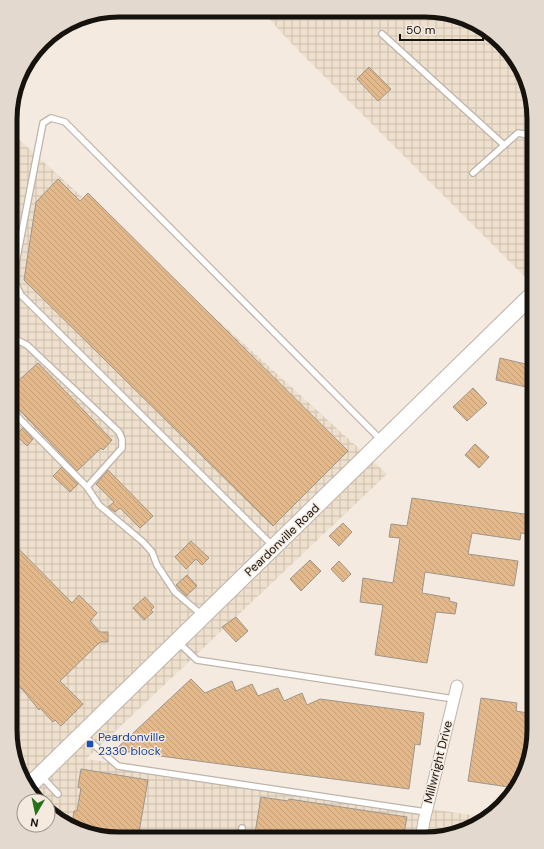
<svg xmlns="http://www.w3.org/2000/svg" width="544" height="849" viewBox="0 0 544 849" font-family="'DM Sans',sans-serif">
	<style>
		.industrial { fill: url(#industrial-grid) }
		.building { fill: url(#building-back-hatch); stroke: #9e958a }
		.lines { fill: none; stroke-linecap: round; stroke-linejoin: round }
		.lane-casing { stroke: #bfb4aa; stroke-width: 8 }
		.street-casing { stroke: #bfb4aa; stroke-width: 13 }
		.secondary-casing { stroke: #bfb4aa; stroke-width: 18 }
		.lane { stroke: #fff; stroke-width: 5.5 }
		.street { stroke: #fff; stroke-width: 11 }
		.secondary { stroke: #fff; stroke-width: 16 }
		.transit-dot { fill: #1a4fb4; stroke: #f5eadf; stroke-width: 1.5 }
		.labels { text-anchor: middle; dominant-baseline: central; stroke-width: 3; stroke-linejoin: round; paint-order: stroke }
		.street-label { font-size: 12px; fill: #16130f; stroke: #f5eadf }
		.transit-label { font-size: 12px; fill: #164399; stroke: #f5eadf; text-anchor: start }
		.rim { fill: none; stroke: #16130f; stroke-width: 5 }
	</style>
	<defs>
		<pattern id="industrial-grid" width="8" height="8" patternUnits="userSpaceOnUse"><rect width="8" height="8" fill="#eee0cd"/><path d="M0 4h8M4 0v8" fill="none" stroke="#cbbfaf"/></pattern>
		<pattern id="building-back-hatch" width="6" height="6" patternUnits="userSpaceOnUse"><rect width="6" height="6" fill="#e3b98b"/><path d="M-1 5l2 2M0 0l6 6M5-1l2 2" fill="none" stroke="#c29e77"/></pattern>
	</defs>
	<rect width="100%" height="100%" fill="#f5eadf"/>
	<!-- industrial -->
	<path class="industrial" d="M261 10 439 11 491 32 526 77 534 119V268L525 277 292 44Z
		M25 64 13 134 387 474 86 759 485 817 467 831 425 839 105 838 53 817 48 810V801H41L18 772 10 730 11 105Z"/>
	<!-- building -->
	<path class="building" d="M369 67 391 89 378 101 357 79Z
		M58 179 80 201 88 193 348 451 273 526 24 280 36 202Z
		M500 358 534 366V389L496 380Z
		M38 363 112 440 103 450 101 448 77 471 11 401V373L18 381Z
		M473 388 487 403 467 421 453 407Z
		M23 428 33 439 27 446 16 435Z
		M475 444 489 457 479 468 465 455Z
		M62 467 78 484 70 492 53 476Z
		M108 470 153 516 140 528 120 508 115 512 108 507 114 502 96 484Z
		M412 498 531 515 528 534 521 533 520 540 472 533 468 554 518 561 514 586 425 572 422 593 450 598 449 601 457 603 455 614 436 612 427 663 375 655 383 605 360 602 363 578 393 583 400 538 389 537 391 524 407 526Z
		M343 523 352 532 339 546 329 536Z
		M10 540 72 603 79 595 97 613 90 621 100 632H108V642H100L60 681 83 704 61 726 55 720 53 722 40 708 39 710 23 690 10 680Z
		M191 541 209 558 202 565 196 559 186 569 175 557Z
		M310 560 321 571 301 591 290 579Z
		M339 561 351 574 343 582 331 569Z
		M187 575 197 586 186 596 176 585Z
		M145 597 154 607 151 610 153 612 144 620 133 608Z
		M236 617 248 631 236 642 222 627Z
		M191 679 205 693 232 681 236 691 252 684 258 696 278 688 284 701 302 693 307 705 320 699 424 713 420 745 415 744 409 789 115 750Z
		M481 698 517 703 516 711 534 714V737L515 788 468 781Z
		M81 769 148 780 138 838H105L72 824 74 811H77L81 788 78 787Z
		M261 797 288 801 289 799 407 817 403 839H254Z"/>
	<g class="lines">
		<!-- lane casing -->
		<g class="lane-casing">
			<path id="lane" d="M382 34 504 145
				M473 173 518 133 534 136
				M11 345 19 341 27 345 119 432 122 439V448L87 487
				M10 409 87 487 99 505 143 542 152 552 157 565 175 592 202 615
				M274 547 21 295 15 283 14 273 43 123 51 118 65 122 381 440
				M178 642 197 660 454 699
				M83 735 118 766 426 812
				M42 777 58 794
				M151 836 166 838
				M241 838 242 828"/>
		</g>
		<!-- street casing -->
		<g class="street-casing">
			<path id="street" d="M421 839 424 821 457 686"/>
		</g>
		<!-- secondary casing -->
		<g class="secondary-casing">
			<path id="secondary" d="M29 786 534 293"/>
		</g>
		<!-- lane -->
		<use href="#lane" class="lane"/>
		<!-- street -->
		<use href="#street" class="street"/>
		<!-- secondary -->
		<use href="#secondary" class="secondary"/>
	</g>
	<!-- markers -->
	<rect class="transit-dot" x="86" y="740" width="8" height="8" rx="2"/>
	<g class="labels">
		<!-- street labels -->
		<g class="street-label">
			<text transform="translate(282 540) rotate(-44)">Peardonville Road</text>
			<text transform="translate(438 762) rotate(-76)">Millwright Drive</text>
		</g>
		<!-- transit labels -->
		<g class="transit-label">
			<text x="98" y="737">Peardonville<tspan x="98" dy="14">2330 block</tspan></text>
		</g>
	</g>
	<!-- crop -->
	<path d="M0 0H544V849H0ZM119 17H425A102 102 0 0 1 527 119V730A102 102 0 0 1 425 832H119A102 102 0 0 1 17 730V119A102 102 0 0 1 119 17Z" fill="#e3d9ce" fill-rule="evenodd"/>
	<path class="rim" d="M119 17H425A102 102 0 0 1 527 119V730A102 102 0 0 1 425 832H119A102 102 0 0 1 17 730V119A102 102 0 0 1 119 17Z"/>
	<!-- north arrow -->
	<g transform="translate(36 813) rotate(189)"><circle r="19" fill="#f5eadf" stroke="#9c948c"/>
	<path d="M0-3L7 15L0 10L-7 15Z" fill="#257217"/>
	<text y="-6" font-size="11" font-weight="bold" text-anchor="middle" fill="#16130f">N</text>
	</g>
	<!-- scale -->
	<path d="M400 34v6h83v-6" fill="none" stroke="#16130f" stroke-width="2"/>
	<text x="406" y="34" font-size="12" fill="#16130f" stroke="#f5eadf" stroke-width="3" paint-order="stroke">50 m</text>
</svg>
